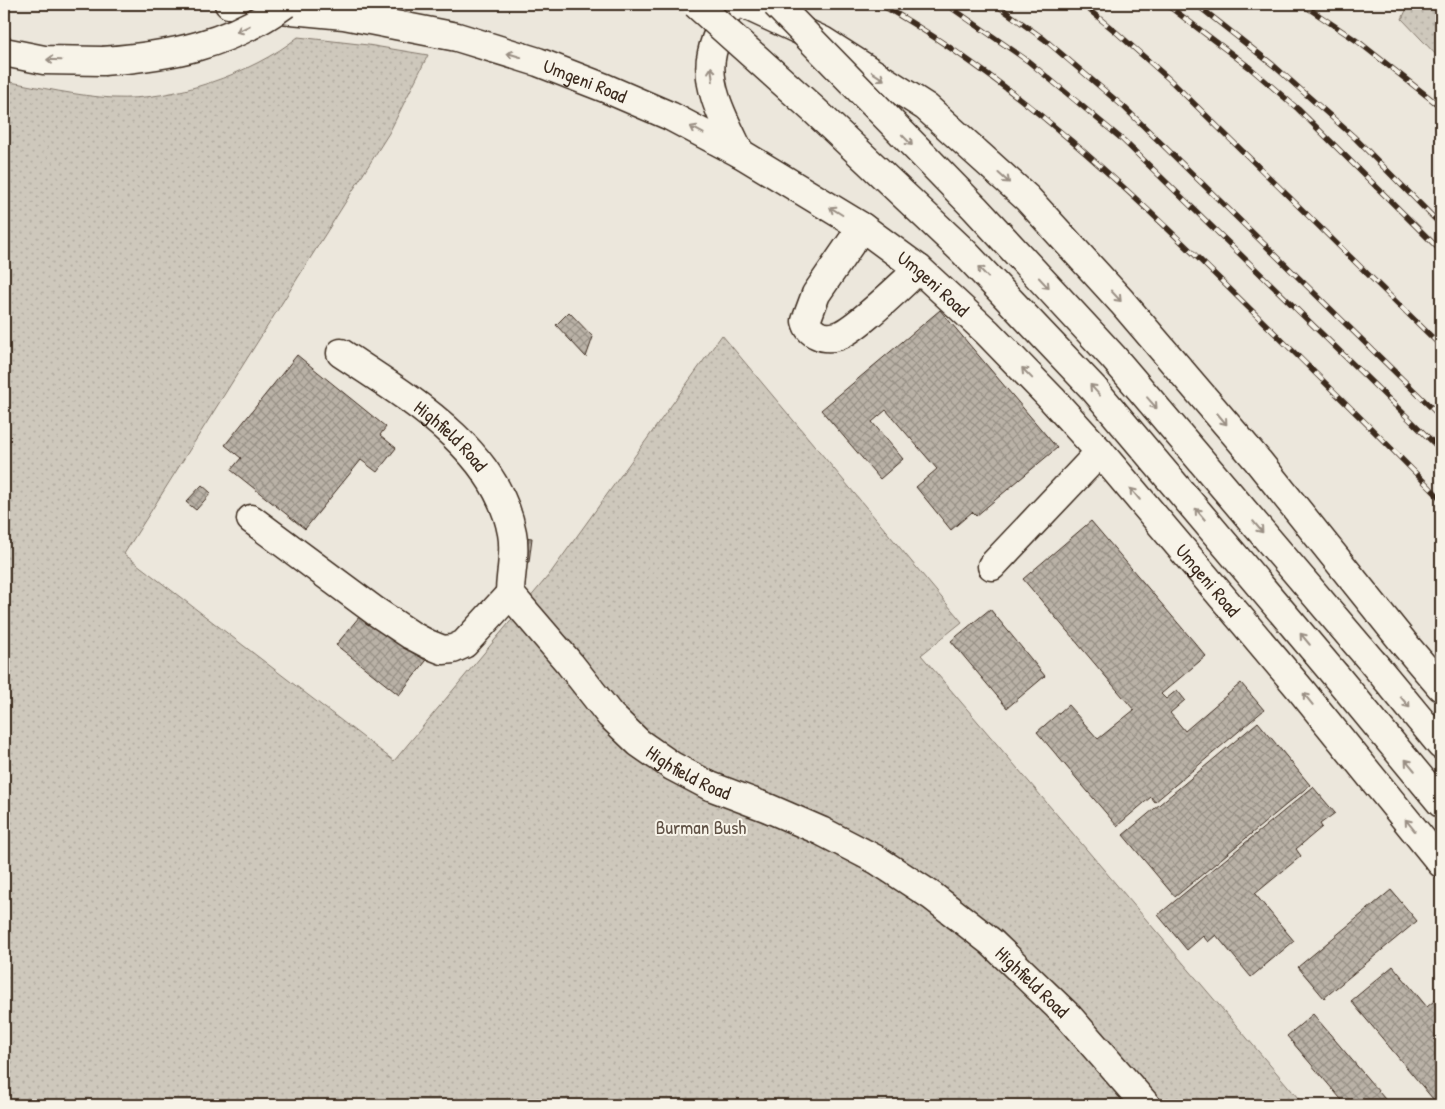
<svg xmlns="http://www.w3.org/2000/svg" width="1445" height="1109" viewBox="0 0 1445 1109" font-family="'Patrick Hand',sans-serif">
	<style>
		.green { fill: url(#green-dots); stroke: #84796d }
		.building { fill: url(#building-cross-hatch); stroke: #3b2a1e }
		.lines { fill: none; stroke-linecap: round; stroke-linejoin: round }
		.minor-casing { stroke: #3b2a1e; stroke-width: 31 }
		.major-casing { stroke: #3b2a1e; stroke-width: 31 }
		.highway-casing { stroke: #3b2a1e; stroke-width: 31 }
		.minor { stroke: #f7f3e8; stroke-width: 28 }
		.major { stroke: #f7f3e8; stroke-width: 28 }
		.highway { stroke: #f7f3e8; stroke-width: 28 }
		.rail-casing { stroke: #3b2a1e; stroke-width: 5.5 }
		.rail { stroke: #f7f3e8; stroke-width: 4; stroke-dasharray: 11; stroke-linecap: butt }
		.major-bridge-casing { stroke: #3b2a1e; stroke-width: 31; stroke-linecap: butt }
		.highway-bridge-casing { stroke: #3b2a1e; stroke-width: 31; stroke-linecap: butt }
		.major-bridge { stroke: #f7f3e8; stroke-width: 28 }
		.highway-bridge { stroke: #f7f3e8; stroke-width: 28 }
		.oneway { stroke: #998e83 }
		.labels { text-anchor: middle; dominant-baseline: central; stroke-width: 4; stroke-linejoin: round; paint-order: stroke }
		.street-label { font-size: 19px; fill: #3b2a1e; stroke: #f7f3e8 }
		.park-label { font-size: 19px; fill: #605246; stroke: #f7f3e8 }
	</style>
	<defs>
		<pattern id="green-dots" width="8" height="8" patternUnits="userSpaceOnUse" patternTransform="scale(1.25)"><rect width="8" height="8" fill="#cec8bc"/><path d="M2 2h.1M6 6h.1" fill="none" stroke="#b2aca1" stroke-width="1.8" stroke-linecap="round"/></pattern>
		<pattern id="building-cross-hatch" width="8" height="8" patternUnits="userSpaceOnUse" patternTransform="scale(1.25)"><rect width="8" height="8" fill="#bab2a7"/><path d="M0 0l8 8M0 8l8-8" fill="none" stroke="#989187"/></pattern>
	</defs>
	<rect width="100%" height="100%" fill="#ece7dc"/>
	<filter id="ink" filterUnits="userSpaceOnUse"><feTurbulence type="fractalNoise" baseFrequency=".02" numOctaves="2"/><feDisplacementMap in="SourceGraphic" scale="10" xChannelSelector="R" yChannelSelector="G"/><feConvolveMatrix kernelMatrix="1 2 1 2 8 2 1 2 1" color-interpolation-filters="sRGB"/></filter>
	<g filter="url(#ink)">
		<!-- green -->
		<path class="green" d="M1409 4H1441V60L1402 19Z
			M298 37 368 45 428 55 389 133 124 554 394 761 549 575 722 335 962 622 921 655 1304 1105H4V81C40 87 76 96 113 98 172 101 252 74 298 37Z"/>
		<!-- building -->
		<path class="building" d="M940 310 1057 448 976 516 972 512 951 530 916 487 937 469 886 410 872 422 903 459 880 479 821 410Z
			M569 312 593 337 586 357 556 325Z
			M297 355 386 427 380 435 396 448 377 472 361 460 305 529 231 470 241 458 225 445Z
			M202 485 211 493 196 510 186 502Z
			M1091 521 1206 656 1161 694 1166 699 1177 690 1185 700 1170 713 1185 731 1241 683 1264 710 1155 802 1151 797 1117 826 1037 732 1068 705 1098 739 1134 710 1023 579Z
			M522 537 532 538 529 562 519 561Z
			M990 609 1045 676 1007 708 951 641Z
			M364 611 426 661 399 695 336 645Z
			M1258 722 1310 785 1175 897 1123 835Z
			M1313 787 1335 813 1320 824 1322 827 1296 849 1301 856 1255 894 1294 941 1251 977 1216 935 1208 942 1203 936 1187 950 1158 915Z
			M1391 890 1417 921 1324 998 1298 967Z
			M1393 966 1427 1007 1441 995V1105H1438L1351 1001Z
			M1313 1014 1390 1105H1346L1287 1036Z"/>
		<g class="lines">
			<!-- minor casing -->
			<g class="minor-casing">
				<g id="minor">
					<path d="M862 227 816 294 806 321C809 334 824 340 837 336 855 331 902 284 919 269"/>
					<path id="s1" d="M341 353C407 397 497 449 512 533 516 553 510 574 510 594L570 664 610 715 639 743 672 766 710 786 768 808 821 831 877 860 932 896 991 942 1068 1016 1146 1105"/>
					<path d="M251 519 375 611 411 635 428 644 443 650 453 649 464 644 510 594"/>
					<path d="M992 566 1100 452"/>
				</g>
			</g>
			<!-- major casing -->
			<g class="major-casing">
				<g id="major">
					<path id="s2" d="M229 4 344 15 457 37 538 62 605 88 670 116 740 153 862 227 919 269 987 332 1052 399 1100 452 1300 689 1441 863"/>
					<path d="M743 4 823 41 926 107 1027 198 1122 302 1258 461 1407 647 1441 687"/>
					<path d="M730 6C724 21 715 37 712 53 704 86 726 124 740 153"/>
					<path d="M1374 664 1441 745"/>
					<path d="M1336 676 1441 803"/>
				</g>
			</g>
			<!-- highway casing -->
			<g class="highway-casing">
				<path id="highway" d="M4 52 44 60 103 61"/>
			</g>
			<!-- minor -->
			<use href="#minor" class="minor"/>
			<!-- major -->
			<use href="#major" class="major"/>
			<!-- highway -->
			<use href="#highway" class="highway"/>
			<!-- rail casing -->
			<g class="rail-casing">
				<path id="rail" d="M880 4C1019 83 1133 193 1246 305 1311 369 1377 433 1441 499
					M946 4 1028 61 1123 140 1441 450
					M995 4 1044 39 1125 108 1441 417
					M1082 4 1116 32 1169 79 1441 346
					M1166 4 1249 67 1298 109 1441 251
					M1196 4 1273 65 1353 136 1441 225
					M1302 4 1360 43 1441 107"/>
			</g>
			<!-- rail -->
			<use href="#rail" class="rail"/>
			<!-- major-bridge casing -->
			<g class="major-bridge-casing">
				<path id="major-bridge" d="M696 4 814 110 964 252 1094 389 1336 676
					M776 4 975 208 1113 357 1374 664"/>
			</g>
			<!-- highway-bridge casing -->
			<g class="highway-bridge-casing">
				<path id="highway-bridge" d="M103 61C170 56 229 45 285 4"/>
			</g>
			<!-- major-bridge -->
			<use href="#major-bridge" class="major-bridge"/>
			<!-- highway-bridge -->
			<use href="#highway-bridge" class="highway-bridge"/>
		</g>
		<!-- one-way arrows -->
		<defs><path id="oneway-shaft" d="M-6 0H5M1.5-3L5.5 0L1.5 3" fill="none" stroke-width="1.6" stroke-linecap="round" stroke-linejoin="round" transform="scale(1.25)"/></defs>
		<g class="oneway">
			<use href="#oneway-shaft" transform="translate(243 29) rotate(154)"/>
			<use href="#oneway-shaft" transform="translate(514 55) rotate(-163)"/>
			<use href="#oneway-shaft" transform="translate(54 60) rotate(-178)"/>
			<use href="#oneway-shaft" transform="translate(712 74) rotate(-96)"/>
			<use href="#oneway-shaft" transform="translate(878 76) rotate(33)"/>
			<use href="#oneway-shaft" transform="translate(697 130) rotate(-152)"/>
			<use href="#oneway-shaft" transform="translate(907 140) rotate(46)"/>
			<use href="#oneway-shaft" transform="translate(1004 178) rotate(42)"/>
			<use href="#oneway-shaft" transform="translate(836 211) rotate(-148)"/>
			<use href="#oneway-shaft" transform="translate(983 272) rotate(-133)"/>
			<use href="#oneway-shaft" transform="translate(1044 283) rotate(47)"/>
			<use href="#oneway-shaft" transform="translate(1116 296) rotate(47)"/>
			<use href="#oneway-shaft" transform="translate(1027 373) rotate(-134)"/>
			<use href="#oneway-shaft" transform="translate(1095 390) rotate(-132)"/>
			<use href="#oneway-shaft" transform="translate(1152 403) rotate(49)"/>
			<use href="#oneway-shaft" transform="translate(1222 419) rotate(50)"/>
			<use href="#oneway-shaft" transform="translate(1135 494) rotate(-130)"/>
			<use href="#oneway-shaft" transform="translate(1200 514) rotate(-130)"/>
			<use href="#oneway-shaft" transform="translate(1258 527) rotate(50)"/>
			<use href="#oneway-shaft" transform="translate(1305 639) rotate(-130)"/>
			<use href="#oneway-shaft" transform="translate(1308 699) rotate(-129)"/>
			<use href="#oneway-shaft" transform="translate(1405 702) rotate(50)"/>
			<use href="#oneway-shaft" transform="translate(1410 765) rotate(-130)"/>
			<use href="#oneway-shaft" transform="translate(1410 825) rotate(-129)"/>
		</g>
	</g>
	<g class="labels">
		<!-- street labels -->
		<g class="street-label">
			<text stroke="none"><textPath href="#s2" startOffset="366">Umgeni Road</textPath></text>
			<text stroke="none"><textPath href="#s2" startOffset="771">Umgeni Road</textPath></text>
			<text stroke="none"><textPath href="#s1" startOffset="138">Highfield Road</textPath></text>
			<text stroke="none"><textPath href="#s2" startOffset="1176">Umgeni Road</textPath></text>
			<text stroke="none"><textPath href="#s1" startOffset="572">Highfield Road</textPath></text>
			<text stroke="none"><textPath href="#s1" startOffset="978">Highfield Road</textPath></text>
		</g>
		<!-- park labels -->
		<g class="park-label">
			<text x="701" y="827">Burman Bush</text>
		</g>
	</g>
	<!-- margin -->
	<rect width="1445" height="1109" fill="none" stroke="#f7f3e8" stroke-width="20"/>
	<rect x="10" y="10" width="1425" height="1089" fill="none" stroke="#3b2a1e" stroke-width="2" filter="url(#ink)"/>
</svg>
